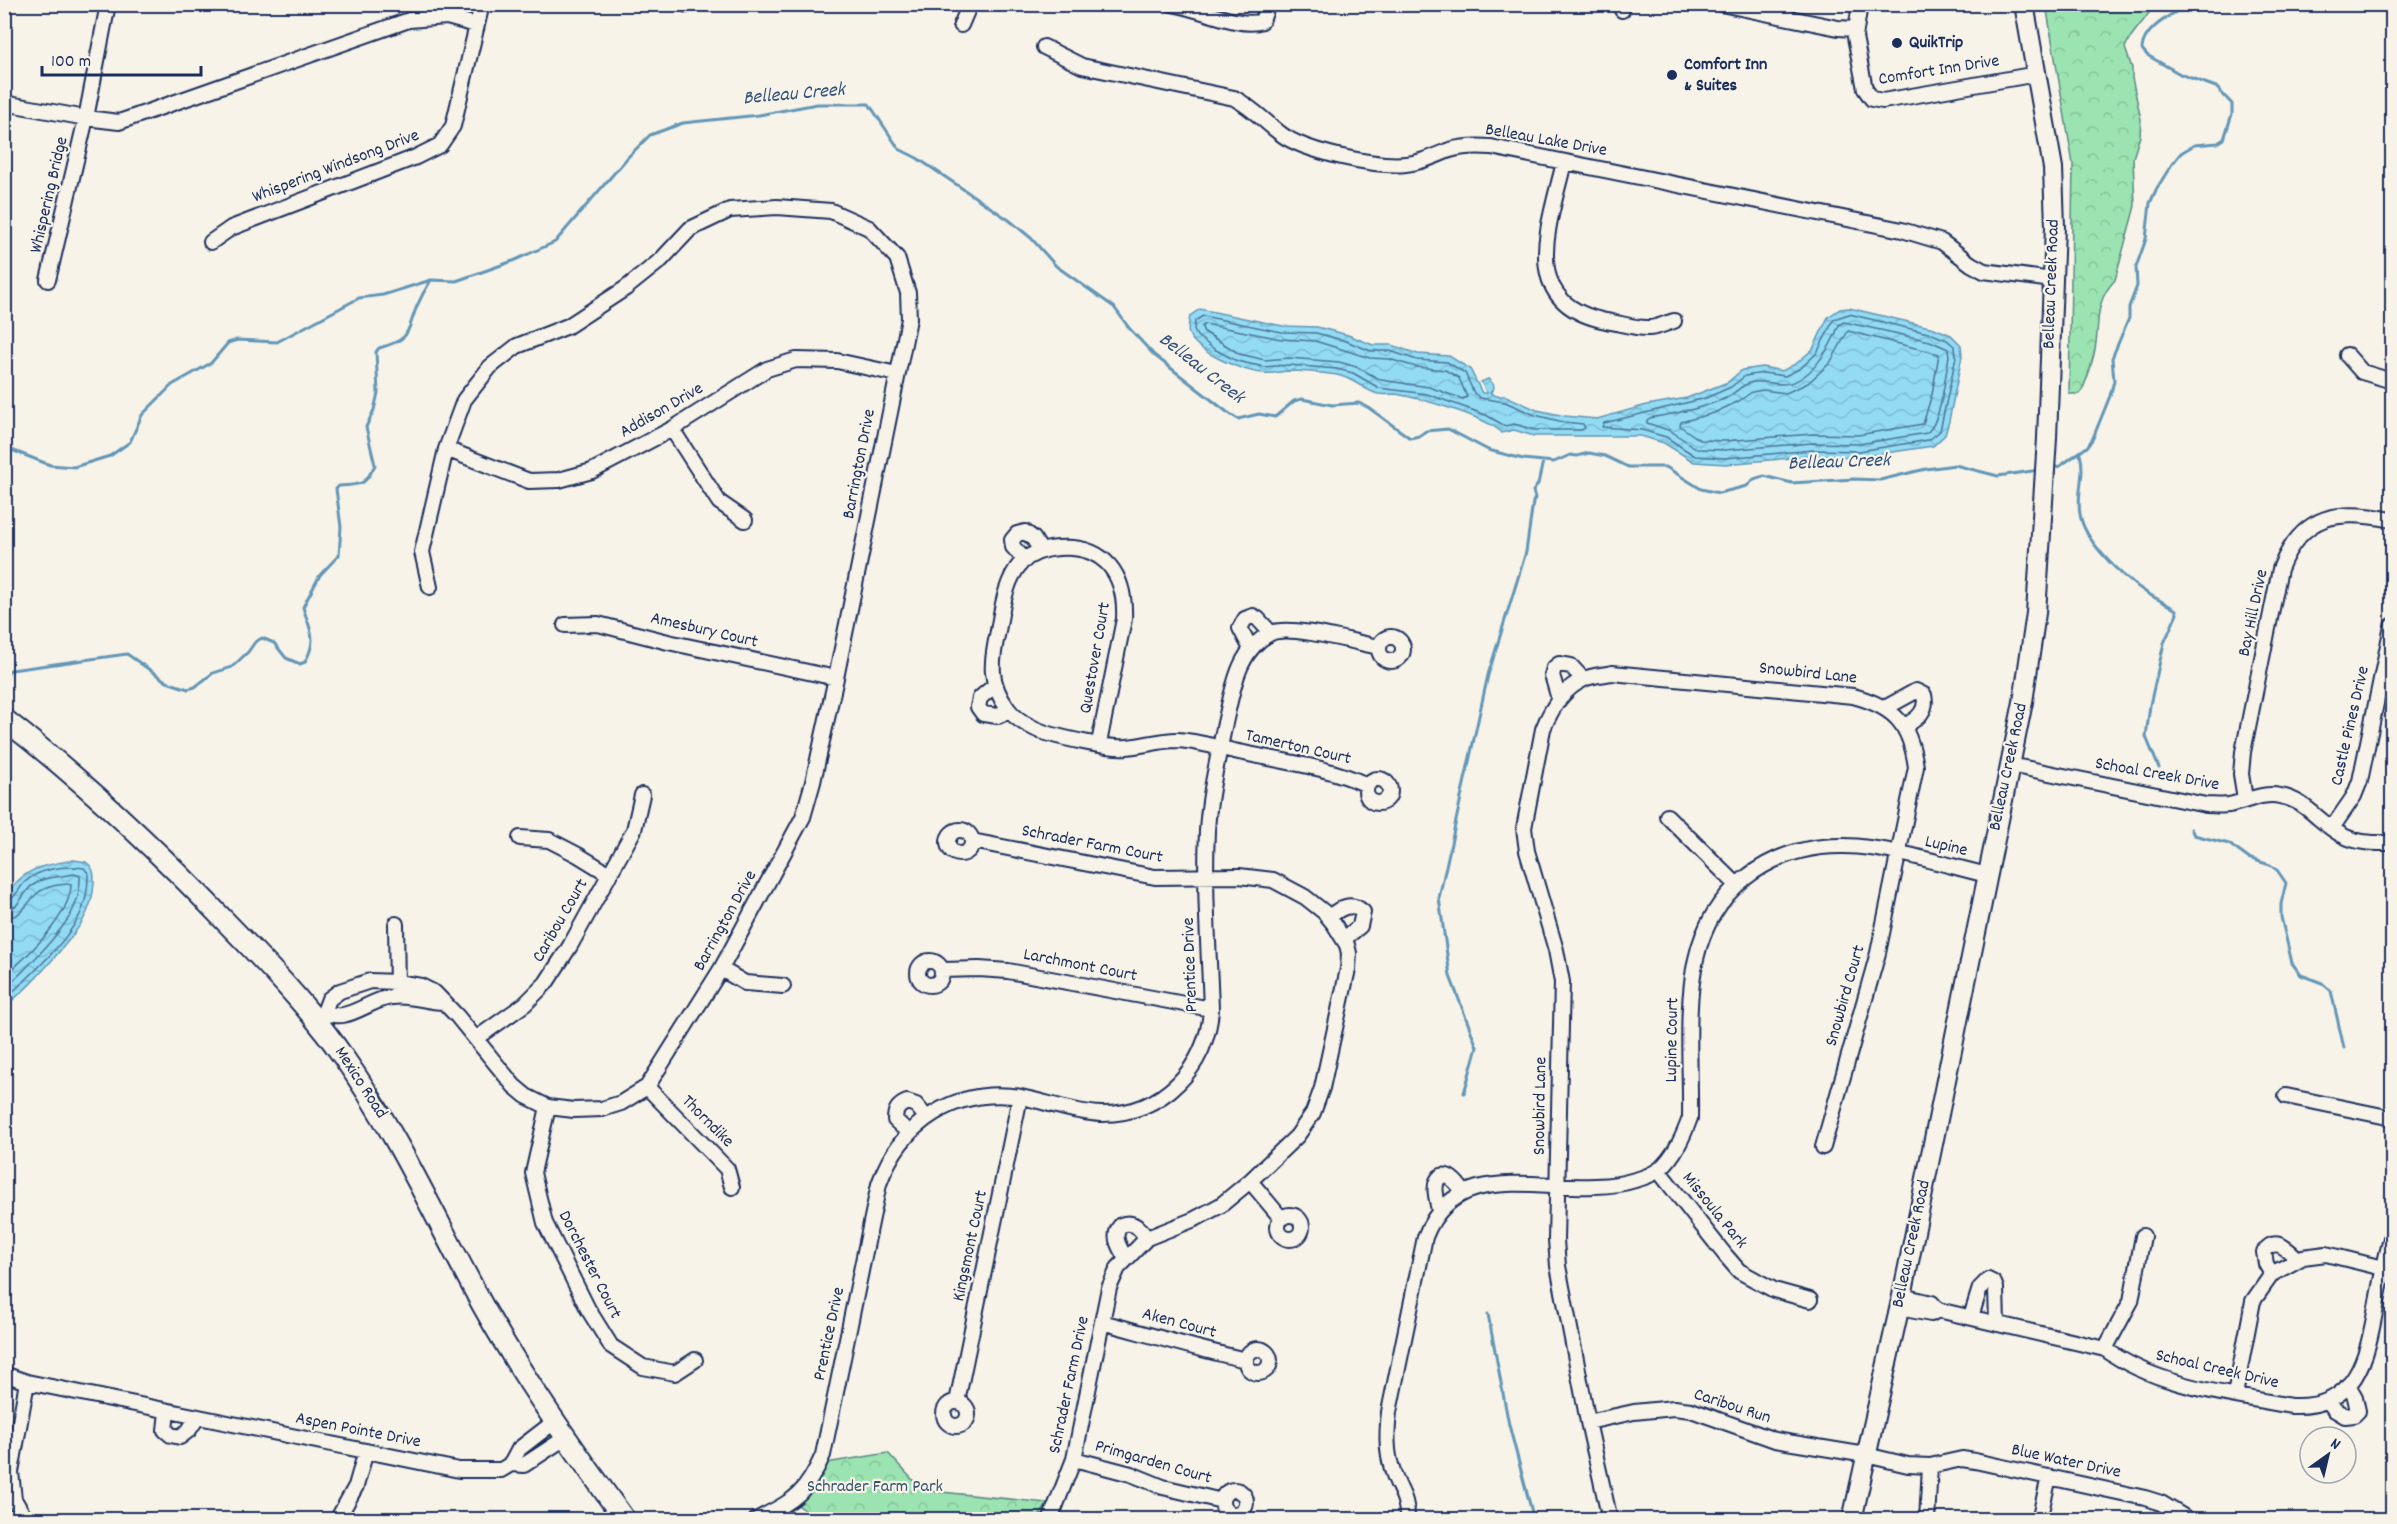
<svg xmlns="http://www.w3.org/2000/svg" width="2397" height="1524" viewBox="0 0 2397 1524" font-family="Dekko,sans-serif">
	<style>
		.park { fill: url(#park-crowns); stroke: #5b8988; stroke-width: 1.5 }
		.water { fill: url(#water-waves); stroke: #6296b7; stroke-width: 1.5 }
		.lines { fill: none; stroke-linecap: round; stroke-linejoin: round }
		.shore { stroke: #4b749a; stroke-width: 1.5 }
		.stream { stroke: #6296b7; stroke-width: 3 }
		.minor-casing { stroke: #1b2f5e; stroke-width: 18 }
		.secondary-casing { stroke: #1b2f5e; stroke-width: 22 }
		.primary-casing { stroke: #1b2f5e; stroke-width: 24 }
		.minor { stroke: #f7f3e8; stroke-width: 14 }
		.secondary { stroke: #f7f3e8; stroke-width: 18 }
		.primary { stroke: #f7f3e8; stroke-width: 20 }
		.poi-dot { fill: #1b2f5e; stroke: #f7f3e8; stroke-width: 2 }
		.labels { text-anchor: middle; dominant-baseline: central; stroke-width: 4.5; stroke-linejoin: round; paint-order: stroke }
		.poi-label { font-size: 18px; font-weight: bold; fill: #1b2f5e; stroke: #f7f3e8; text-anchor: start }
		.street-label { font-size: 18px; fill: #1b2f5e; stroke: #f7f3e8 }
		.park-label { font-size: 18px; fill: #35536f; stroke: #f7f3e8 }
		.water-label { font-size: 20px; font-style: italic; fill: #33517c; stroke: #f7f3e8 }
	</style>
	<defs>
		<pattern id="park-crowns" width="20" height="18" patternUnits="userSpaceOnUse" patternTransform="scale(1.5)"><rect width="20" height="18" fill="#9be3b1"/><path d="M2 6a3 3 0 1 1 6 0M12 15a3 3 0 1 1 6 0" fill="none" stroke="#85c39b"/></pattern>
		<pattern id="water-waves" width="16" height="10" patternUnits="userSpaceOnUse" patternTransform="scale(1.5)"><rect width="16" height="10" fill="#92dbf3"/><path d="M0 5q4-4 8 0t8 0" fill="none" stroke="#7dbcd3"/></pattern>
	</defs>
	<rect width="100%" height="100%" fill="#f7f3e8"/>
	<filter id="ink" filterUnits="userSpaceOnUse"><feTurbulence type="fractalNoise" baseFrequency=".0167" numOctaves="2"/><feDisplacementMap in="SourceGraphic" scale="12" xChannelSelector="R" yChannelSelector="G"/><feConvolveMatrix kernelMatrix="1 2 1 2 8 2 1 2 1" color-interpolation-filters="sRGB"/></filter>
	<g filter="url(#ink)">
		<!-- park -->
		<path class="park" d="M2046 5H2153C2147 21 2131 31 2125 48L2132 68V78L2141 119 2140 136 2133 158 2135 206 2115 280C2092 304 2101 326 2094 354 2091 367 2086 383 2080 394H2069L2073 164Z
			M888 1453 922 1490 1048 1503 1037 1520 817 1519 798 1505 826 1463Z"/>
		<!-- water -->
		<path class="water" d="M1849 308 1934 328 1951 335 1961 345 1962 356 1949 421 1945 435 1933 446 1859 457 1814 456 1725 464 1694 462 1664 443 1641 436H1534L1514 430 1502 433C1488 417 1419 398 1396 394 1390 394 1384 395 1378 394 1363 390 1353 378 1337 375 1323 373 1301 371 1287 371 1279 372 1271 374 1264 373 1244 372 1197 353 1189 334 1187 329 1189 322 1190 316L1200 309 1283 326 1317 327 1348 335 1373 345H1391L1418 354 1449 356 1470 369 1482 393H1487L1481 382 1488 379 1493 384 1494 388 1490 393 1496 396H1506L1537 410 1565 416 1597 419 1647 405 1687 398 1728 382 1742 370 1763 367 1782 371 1797 363 1813 349 1828 317 1840 309Z
			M74 860 86 862C94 868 94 873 94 882 93 915 74 934 54 958 39 975 24 992 5 1006L4 901C19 869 42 865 74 860Z"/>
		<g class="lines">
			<!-- shore -->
			<path class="shore" d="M1849 314 1932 334 1947 340 1955 347 1956 357 1940 431 1929 440 1859 451 1814 450 1724 458 1695 456 1666 437 1642 430 1602 427 1604 423 1706 398 1731 387 1745 376 1763 373 1785 376 1801 368 1817 353 1834 319Z
				M1203 316 1282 332 1316 333 1346 341 1371 351H1390L1417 360 1447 362 1465 373 1474 393 1480 398 1505 402 1535 415 1563 422 1583 424 1585 428 1582 430H1535L1514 424 1505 426 1486 415 1427 394 1379 388 1353 373 1337 369 1289 365 1264 367 1237 361 1214 349 1197 336 1194 330 1195 321Z
				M1844 322 1930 341 1948 349 1949 356C1945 376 1942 420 1927 433L1859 444 1813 443 1724 450 1697 449 1671 431 1647 423V420L1650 418C1677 413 1701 409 1726 398 1734 394 1741 386 1749 383 1760 379 1770 384 1781 384 1809 385 1831 347 1839 325Z
				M1205 324 1281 339 1315 341 1370 358 1389 359 1416 367 1445 370 1459 378 1467 397 1463 399 1429 387 1381 380 1357 367 1339 362 1289 358 1265 360 1240 354 1203 331 1202 326Z
				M1848 331 1939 354 1932 394 1923 424 1858 435 1813 434 1725 441 1700 440 1680 426 1681 422 1714 413 1739 401 1752 392 1763 390 1786 393 1808 383 1830 363Z
				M4 902C15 900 18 889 25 882 38 869 65 865 84 868L88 873C88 885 87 898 82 910 71 938 28 979 4 999
				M4 909 16 906 30 887 43 879 74 874 80 876C81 908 64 926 44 949 31 963 19 976 4 989
				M4 918C24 917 26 902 39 892 47 886 58 885 68 884L71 885C70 917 27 956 4 977"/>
			<!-- stream -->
			<path class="stream" d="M4 447 50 465 74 467 110 456 130 442 142 415 172 385 211 363 228 343 237 340 277 342 359 298 383 295 431 280 456 281 513 261 555 242 628 157 650 135 683 123 759 115 817 104H869L899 149 917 158 1009 220 1031 238 1056 266 1114 307 1129 328 1154 355 1227 412 1238 419 1259 414 1275 417 1294 401 1302 399 1332 405 1359 403 1369 408 1410 438 1419 436 1426 431 1448 429 1488 450 1523 459 1554 462 1570 455 1577 456 1589 453 1605 456 1628 467H1666L1701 489 1719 493 1747 486 1754 479 1764 476 1792 483 1854 479 1880 480 1926 469 1955 465 1998 476 2039 470
				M2080 454C2086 474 2076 494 2080 514 2084 541 2121 576 2144 591 2154 598 2166 603 2176 610L2177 614 2164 643 2150 705 2146 737 2159 768
				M2052 468 2060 466 2087 447 2093 438 2110 396 2114 381 2112 358 2129 318V307L2137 286 2136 267 2146 239 2150 203 2157 188 2172 164 2181 153 2194 145 2218 143 2224 139 2232 114V104L2216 87 2180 74 2147 55 2142 49C2143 28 2172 15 2188 4
				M4 671 127 654 167 682 188 689 195 687 213 673 232 667 248 652 255 642 262 638 274 643 286 658 300 664 305 662C318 638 310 631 303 607L320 575 339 555 341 527 336 489 339 486C362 484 364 487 375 465L366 427 374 410 378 393 376 352 379 348C412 339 406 333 417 306 421 297 426 288 431 280
				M4 685 9 670
				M2191 829 2194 835 2229 844 2248 858 2270 865 2277 870 2286 883 2281 904V917L2292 963 2301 975 2322 983 2331 991 2344 1048
				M1464 1093 1477 1047 1450 976 1439 898 1488 675 1526 552 1533 502 1535 498 1533 491 1538 484 1543 461
				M1488 1314 1509 1425 1534 1520"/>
			<!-- minor casing -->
			<g class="minor-casing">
				<path id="minor" d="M1173 4C1198 8 1241 29 1262 21L1268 4
					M1721 4 1838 28 1855 29
					M1860 4 1855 37 1865 89 1872 99 1883 101 2037 74
					M687 5 688 4
					M1622 10 1623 4
					M961 25 970 4
					M1044 47 1082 66 1234 98C1253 108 1265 122 1281 134 1305 152 1377 167 1406 164 1422 163 1436 155 1450 150 1464 146 1477 146 1491 147L1902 230 1942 242 1971 264 1984 271 2053 280
					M4 103 86 118 119 122 409 20 447 17 476 25
					M1564 162C1550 224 1516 303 1606 321 1619 323 1634 328 1647 328 1655 329 1666 323 1674 321
					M211 242 231 228 416 157 440 145 453 126 482 4
					M48 280 86 118 108 4
					M2347 355 2362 372 2392 381
					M672 429 719 502 745 520
					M446 449 529 481 559 480 592 471 672 429 767 369 796 360 837 361 897 374
					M1025 560 1013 547 1012 540 1017 534 1025 532 1033 538 1041 551
					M565 625 598 624 668 642 836 678
					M1379 649a12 12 0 1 1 24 0a12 12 0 1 1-24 0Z
					M1251 649 1240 628 1245 619 1253 616 1258 619 1271 633
					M995 685 980 698 978 707 983 714 998 716 1009 711
					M1559 699 1552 675 1554 668 1559 664 1571 666 1583 679
					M1885 708 1916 691 1924 695C1928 711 1917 719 1905 726
					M1099 743 1124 619C1126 575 1105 544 1058 548 1045 549 1031 553 1021 563 1005 581 1002 609 998 631 991 662 988 682 1008 709 1016 720 1033 729 1046 733 1063 738 1110 749 1127 747 1143 746 1160 740 1177 740 1199 741 1222 749 1244 753 1285 762 1329 767 1367 785
					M2010 765 2206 805C2213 805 2222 806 2229 805 2246 802 2262 792 2280 796 2306 800 2320 824 2342 835 2358 844 2375 843 2392 843
					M1366 791a12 12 0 1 1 24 0a12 12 0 1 1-24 0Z
					M2245 799 2241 774 2243 752 2280 569C2302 513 2339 509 2392 520
					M1667 816 1737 885
					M2332 828 2354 796 2360 781 2392 626
					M948 842a12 12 0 1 1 24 0a12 12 0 1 1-24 0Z
					M520 838 549 840 578 855 609 874
					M972 841 1155 877 1239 876 1273 880 1305 897 1324 912 1334 924 1347 945 1349 953 1348 969 1322 1088 1313 1113 1297 1136 1250 1181 1221 1205 1195 1219 1147 1238 1118 1268 1109 1288 1074 1459 1050 1520
					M1329 917C1340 908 1351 901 1363 912L1360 926 1344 939
					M396 924 397 988
					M918 973a12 12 0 1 1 24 0a12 12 0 1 1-24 0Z
					M721 969 745 983 783 986
					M942 970 979 969 1008 971 1211 1009
					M324 1012 329 999 340 991 370 981 397 982 421 986 435 993 457 1016 514 1086 526 1096 548 1107 574 1110 602 1109 621 1103 647 1087 721 969 803 817 813 782 836 678 909 319 908 293 897 258 869 228 831 211 777 207 730 210 690 229 661 260 626 288 568 326 517 346 490 367 464 400 446 449 422 552 430 587
					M316 1017C329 1010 332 1017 343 1015 360 1012 374 999 392 997 410 994 426 1002 443 1002
					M477 1038 525 1004 546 983 570 946 634 830 642 795
					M647 1087 727 1169 732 1187
					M2286 1096 2392 1118
					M548 1107 533 1173 545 1223 588 1309 611 1346 643 1367 675 1373 695 1360
					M908 1132 895 1120C895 1110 898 1106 907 1102L916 1105 926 1117
					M1658 1170 1726 1256 1739 1271 1774 1290 1810 1300
					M1250 1181 1281 1218
					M1439 1211C1438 1203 1433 1189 1437 1181 1444 1166 1459 1185 1463 1192
					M1278 1227a12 12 0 1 1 24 0a12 12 0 1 1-24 0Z
					M1126 1259C1120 1248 1111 1236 1121 1225 1134 1220 1140 1229 1147 1238
					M2272 1274 2266 1264 2264 1252C2275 1235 2288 1250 2298 1259
					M1902 1296 1932 1303 1938 1310 2105 1349C2157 1387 2229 1394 2291 1406 2359 1409 2367 1356 2377 1302 2381 1279 2386 1257 2392 1234
					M1899 1308 1931 1314 1938 1310
					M1971 1317 1980 1288 1988 1280 1994 1283 1996 1288 1997 1324
					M1102 1322C1150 1335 1197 1349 1246 1360
					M1246 1361a12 12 0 1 1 24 0a12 12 0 1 1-24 0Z
					M2105 1349 2131 1301 2143 1236
					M4 1374 27 1382 459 1470H501L511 1464 524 1465 565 1438
					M2235 1395 2253 1301 2272 1274 2303 1257 2326 1254 2383 1268
					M944 1414a12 12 0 1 1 24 0a12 12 0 1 1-24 0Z
					M957 1402 1020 1097
					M2329 1402 2335 1410 2345 1416 2354 1415 2358 1411 2355 1397 2348 1385
					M167 1412 165 1430 171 1435 180 1437 189 1430 197 1418
					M1588 1422 1634 1412 1674 1408 1691 1410 1775 1440 1866 1455 1908 1465 1930 1466 1962 1459 1975 1461 2145 1498 2161 1503 2189 1520
					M1074 1459 1131 1474 1163 1487 1222 1501
					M511 1464 519 1449 554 1422
					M1222 1502a12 12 0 1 1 24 0a12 12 0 1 1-24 0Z
					M26 1520 14 1499 11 1472 27 1382
					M337 1520 356 1486 366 1451
					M756 1520C794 1500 805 1496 823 1455L879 1184C901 1122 955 1087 1021 1097 1047 1102 1074 1113 1101 1114 1162 1115 1208 1067 1211 1009 1209 950 1204 890 1207 831 1209 795 1218 758 1225 723 1233 690 1237 650 1271 633 1290 624 1357 643 1379 647
					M1407 1520C1408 1496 1398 1490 1392 1469 1386 1450 1387 1432 1389 1412L1425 1237C1459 1148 1564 1203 1635 1180 1643 1178 1653 1174 1660 1169 1675 1155 1683 1137 1690 1118 1691 1070 1685 1006 1696 959 1703 928 1718 900 1744 879 1819 819 1903 855 1987 875
					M1610 1520 1588 1422 1558 1266 1556 1240 1562 982 1556 950 1527 851 1524 828 1543 729C1551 709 1564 688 1584 679 1593 675 1603 675 1612 673L1853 696C1895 707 1910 724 1916 767L1878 953 1823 1147
					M1927 1520 1930 1466
					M2039 1520 2049 1477"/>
			</g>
			<!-- secondary casing -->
			<g class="secondary-casing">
				<path id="secondary" d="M1852 1520 1902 1296 2023 702 2036 613 2047 438 2055 227 2053 168 2024 4"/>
			</g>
			<!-- primary casing -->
			<g class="primary-casing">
				<path id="primary" d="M4 719C83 780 155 848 224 920 266 963 308 1006 342 1055 398 1134 437 1222 483 1306 525 1381 574 1450 625 1520"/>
			</g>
			<!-- minor -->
			<use href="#minor" class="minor"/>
			<!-- secondary -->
			<use href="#secondary" class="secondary"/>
			<!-- primary -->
			<use href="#primary" class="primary"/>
		</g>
	</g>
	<!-- markers -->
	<g class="poi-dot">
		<circle cx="1897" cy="43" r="6"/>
		<circle cx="1672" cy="75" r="6"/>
	</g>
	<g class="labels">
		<!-- poi labels -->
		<g class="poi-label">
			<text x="1909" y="43">QuikTrip</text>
			<text x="1684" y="65">Comfort Inn<tspan x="1684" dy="21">&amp; Suites</tspan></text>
		</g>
		<!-- street labels -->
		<g class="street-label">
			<text transform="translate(1939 71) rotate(-9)">Comfort Inn Drive</text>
			<text transform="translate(1546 141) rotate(10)">Belleau Lake Drive</text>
			<text transform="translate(336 167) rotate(-21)">Whispering Windsong Drive</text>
			<text transform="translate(50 195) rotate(-77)">Whispering Bridge</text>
			<text transform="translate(2052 284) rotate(-88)">Belleau Creek Road</text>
			<text transform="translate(662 411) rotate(-30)">Addison Drive</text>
			<text transform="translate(860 464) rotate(-79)">Barrington Drive</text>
			<text transform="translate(2254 613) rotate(-78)">Bay Hill Drive</text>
			<text transform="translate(704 631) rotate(13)">Amesbury Court</text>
			<text transform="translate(1096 658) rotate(-80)">Questover Court</text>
			<text transform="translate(1808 674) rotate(6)">Snowbird Lane</text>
			<text transform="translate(2351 726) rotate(-77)">Castle Pines Drive</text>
			<text transform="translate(1298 748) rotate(13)">Tamerton Court</text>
			<text transform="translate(2009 767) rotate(-78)">Belleau Creek Road</text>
			<text transform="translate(2157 775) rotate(10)">Schoal Creek Drive</text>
			<text transform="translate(1092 845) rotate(11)">Schrader Farm Court</text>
			<text transform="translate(1946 847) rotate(13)">Lupine</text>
			<text transform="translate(561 921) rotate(-60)">Caribou Court</text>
			<text transform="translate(726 921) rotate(-61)">Barrington Drive</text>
			<text transform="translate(1191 965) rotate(-92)">Prentice Drive</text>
			<text transform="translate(1080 966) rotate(11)">Larchmont Court</text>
			<text transform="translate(1846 996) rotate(-74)">Snowbird Court</text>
			<text transform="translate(1673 1040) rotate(-89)">Lupine Court</text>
			<text transform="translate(360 1083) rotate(57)">Mexico Road</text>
			<text transform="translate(1541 1106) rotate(-89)">Snowbird Lane</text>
			<text transform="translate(707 1122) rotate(45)">Thorndike</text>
			<text transform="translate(1714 1211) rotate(51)">Missoula Park</text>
			<text transform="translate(1912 1244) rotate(-78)">Belleau Creek Road</text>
			<text transform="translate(971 1246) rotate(-78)">Kingsmont Court</text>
			<text transform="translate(589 1265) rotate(63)">Dorchester Court</text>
			<text transform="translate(1179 1324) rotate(15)">Aken Court</text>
			<text transform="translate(830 1334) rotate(-78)">Prentice Drive</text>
			<text transform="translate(2217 1370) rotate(13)">Schoal Creek Drive</text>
			<text transform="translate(1070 1385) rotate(-78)">Schrader Farm Drive</text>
			<text transform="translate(1732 1407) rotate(18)">Caribou Run</text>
			<text transform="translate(358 1431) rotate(11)">Aspen Pointe Drive</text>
			<text transform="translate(2066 1462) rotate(12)">Blue Water Drive</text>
			<text transform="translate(1153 1463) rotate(16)">Primgarden Court</text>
		</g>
		<!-- park labels -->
		<g class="park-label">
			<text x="875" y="1487">Schrader Farm Park</text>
		</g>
		<!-- water labels -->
		<g class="water-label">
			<text transform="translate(794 95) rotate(-5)">Belleau Creek</text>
			<text transform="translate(1201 369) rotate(38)">Belleau Creek</text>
			<text transform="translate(1839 463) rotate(-2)">Belleau Creek</text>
		</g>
	</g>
	<!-- margin -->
	<rect width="2397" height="1524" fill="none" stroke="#f7f3e8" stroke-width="24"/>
	<rect x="12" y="12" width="2373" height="1500" fill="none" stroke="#1b2f5e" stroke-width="2" filter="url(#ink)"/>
	<!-- north arrow -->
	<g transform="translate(2328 1455) rotate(34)"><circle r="28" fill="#f7f3e8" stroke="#9fa5b1" stroke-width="1.5"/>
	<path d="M0-4.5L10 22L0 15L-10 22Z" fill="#1b2f5e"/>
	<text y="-9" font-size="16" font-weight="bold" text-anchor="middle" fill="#1b2f5e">N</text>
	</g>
	<!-- scale -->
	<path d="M42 66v9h159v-9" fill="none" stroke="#1b2f5e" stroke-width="3"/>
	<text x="51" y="66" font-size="18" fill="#1b2f5e" stroke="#f7f3e8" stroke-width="4.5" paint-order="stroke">100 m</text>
</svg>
